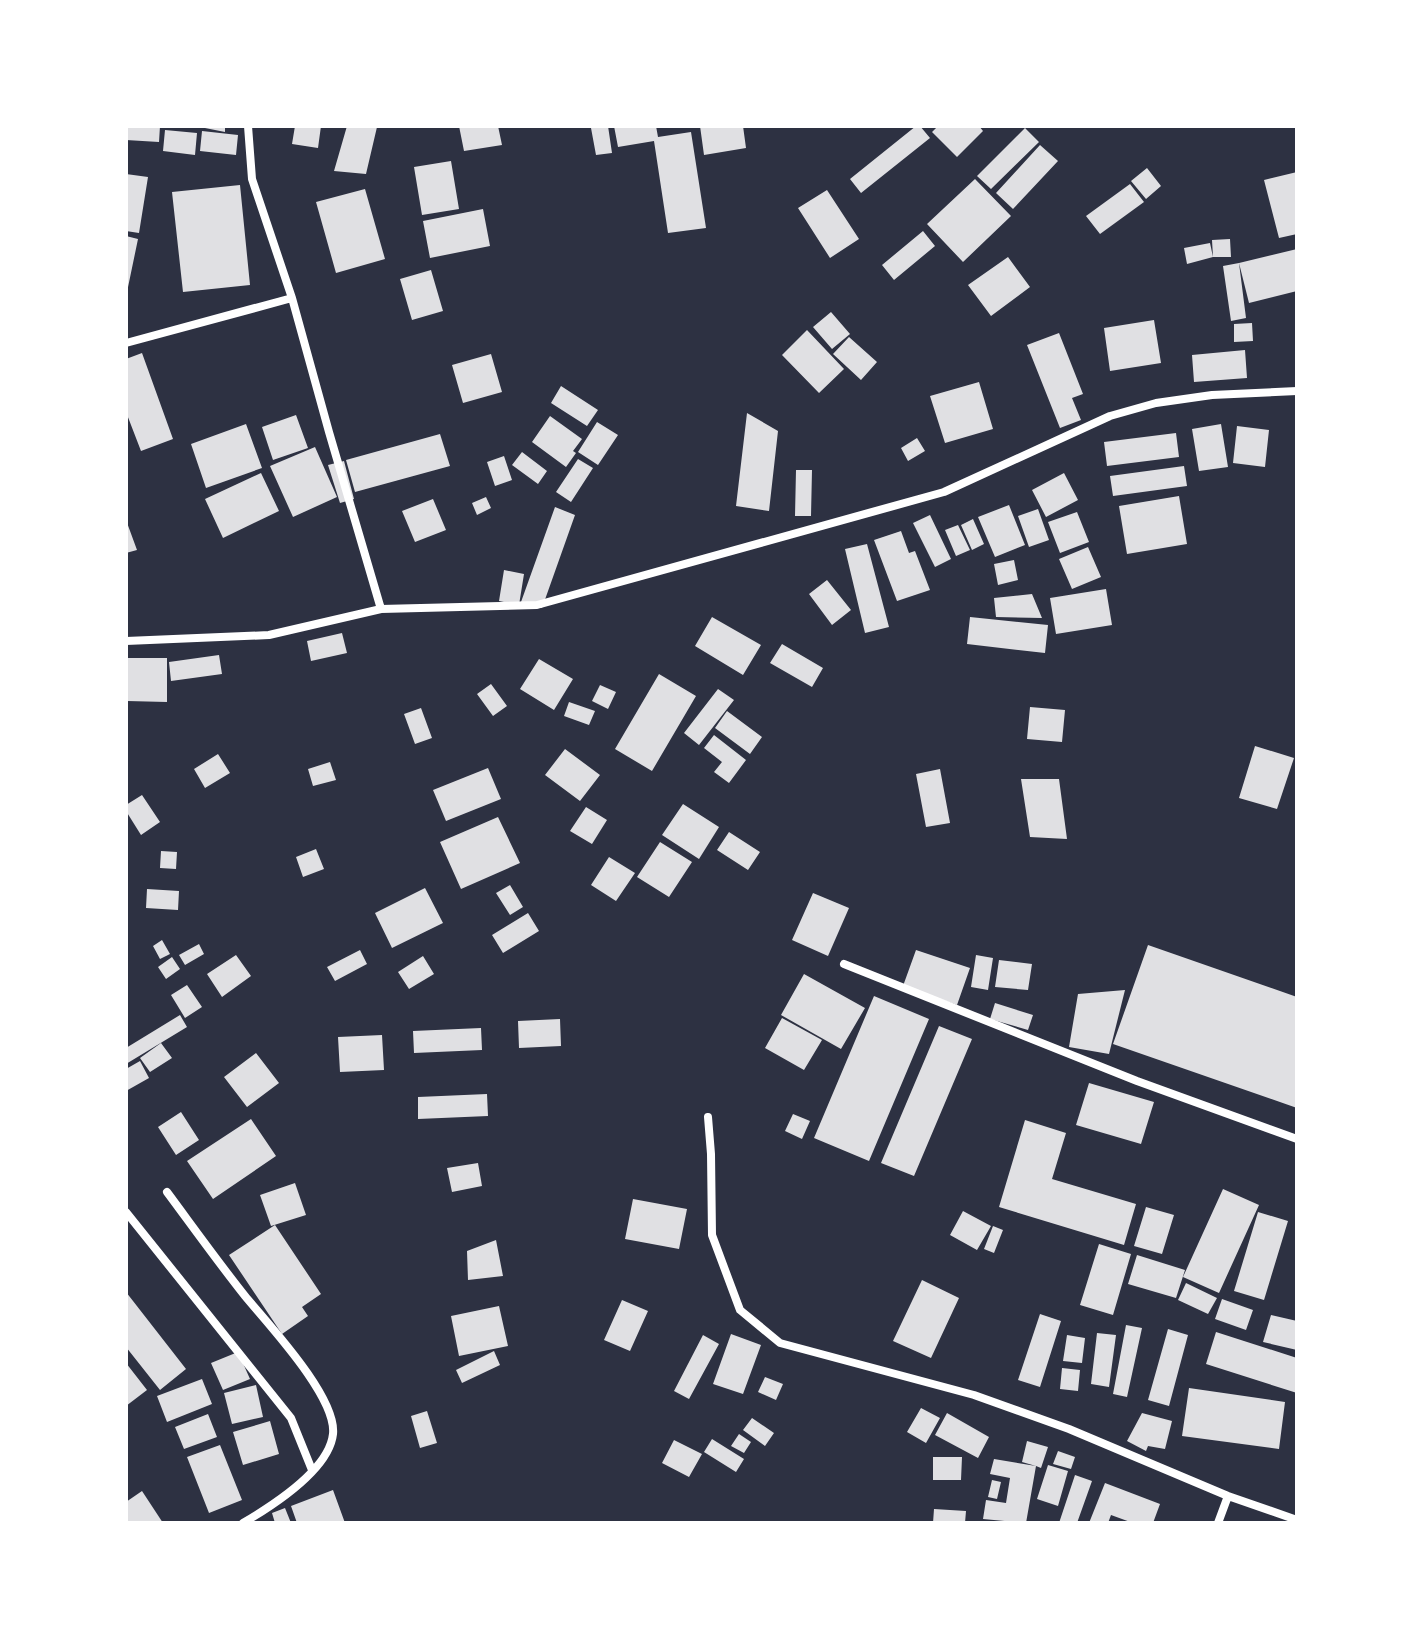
<svg xmlns="http://www.w3.org/2000/svg" width="1423" height="1649" viewBox="0 0 1423 1649" font-family="'Titillium Web',sans-serif">
	<style>
		.building { fill: #e0e0e3 }
		.lines { fill: none; stroke-linecap: round; stroke-linejoin: round }
		.minor { stroke: #fff; stroke-width: 8 }
	</style>
	<rect width="100%" height="100%" fill="#2d3142"/>
	<!-- building -->
	<path class="building" d="M126 126H160L159 142 126 140Z
		M195 126H225V132Z
		M295 126H321L318 148 292 144Z
		M347 126 377 127 366 174 334 171Z
		M459 126H498L502 145 464 151Z
		M608 126 612 153 596 155 591 128Z
		M614 126H656L658 137 691 132 706 228 668 233 654 141 618 147Z
		M700 126H743L746 148 704 155Z
		M916 126H920L930 138 861 193 850 179Z
		M938 126H979L983 131 957 157 932 132Z
		M1025 128 1039 142 991 189 977 176Z
		M165 130 197 133 195 155 163 151Z
		M202 131 238 135 236 155 200 151Z
		M1040 145 1058 161 1013 209 996 193Z
		M451 161 459 209 422 215 414 167Z
		M1147 168 1161 186 1146 199 1131 181Z
		M1297 172V234L1279 238 1264 180Z
		M126 174 148 177 139 233 126 231Z
		M975 179 1011 216 963 262 927 224Z
		M1130 184 1144 202 1100 234 1086 216Z
		M240 185 250 285 183 292 172 192Z
		M365 189 385 259 336 273 316 202Z
		M827 190 859 239 830 258 798 208Z
		M483 209 490 246 430 258 423 221Z
		M923 231 935 246 894 280 882 265Z
		M126 236 138 239 127 292H126Z
		M1230 239 1231 257H1213L1187 264 1184 248 1210 243 1213 257 1212 240Z
		M1297 249V291L1249 303 1239 263Z
		M1008 257 1030 287 991 316 968 285Z
		M1239 263 1246 318 1231 321 1223 266Z
		M431 270 443 311 412 320 400 279Z
		M831 312 850 334 832 349 813 327Z
		M1154 320 1161 363 1110 371 1104 328Z
		M1252 323 1253 341 1234 342V324Z
		M807 330 844 369 819 393 782 355Z
		M1059 333 1083 394 1072 398 1081 420 1060 428 1027 345Z
		M849 337 877 362 861 380 833 354Z
		M1245 350 1247 378 1194 382 1192 355Z
		M142 353 173 439 141 451 126 412V359Z
		M491 354 502 392 463 403 452 365Z
		M979 382 993 429 945 443 930 396Z
		M561 386 598 410 587 426 551 403Z
		M747 413 778 431 769 511 736 506Z
		M296 415 308 448 273 460 262 427Z
		M550 416 582 439 573 451 576 453 566 467 532 442Z
		M597 422 618 435 598 465 578 452Z
		M246 424 262 468 206 488 191 444Z
		M1221 424 1228 467 1199 471 1192 429Z
		M1237 426 1269 430 1265 467 1233 463Z
		M1176 433 1179 457 1107 466 1104 442Z
		M440 434 450 466 355 492 346 460Z
		M917 438 925 451 908 461 901 448Z
		M315 447 337 497 293 517 270 466Z
		M522 452 547 471 538 484 512 465Z
		M504 456 512 480 495 486 487 462Z
		M578 459 593 468 571 502 556 492Z
		M344 461 354 499 340 503 328 465Z
		M1184 466 1187 486 1113 496 1110 476Z
		M796 470H812L811 516H795Z
		M261 473 279 511 223 538 205 499Z
		M1064 473 1078 500 1046 517 1032 490Z
		M1179 496 1187 544 1127 554 1119 506Z
		M486 497 491 508 477 515 472 503Z
		M433 499 446 530 415 542 402 511Z
		M1009 505 1025 545 995 557 978 517Z
		M555 507 575 515 542 608 521 602Z
		M1038 509 1049 540 1029 547 1018 516Z
		M1077 512 1089 542 1060 553 1048 522Z
		M930 515 951 559 935 567 913 523Z
		M973 519 984 544 972 550 961 525Z
		M126 520 137 550 126 553Z
		M958 525 970 550 956 556 945 530Z
		M901 531 909 553 915 551 930 590 897 601 874 540Z
		M867 544 889 627 865 633 845 549Z
		M1088 547 1101 577 1072 589 1059 559Z
		M1014 560 1018 580 998 585 994 564Z
		M504 570 524 574 519 605 499 601Z
		M827 580 851 610 832 625 809 594Z
		M1106 589 1112 625 1056 634 1050 598Z
		M1032 594 1042 618 996 617 994 598Z
		M712 617 761 645 743 675 695 646Z
		M970 617 1048 625 1045 653 967 644Z
		M342 633 347 653 311 661 307 641Z
		M782 644 823 668 812 687 770 663Z
		M219 655 222 674 171 681 169 662Z
		M127 658H167V702L127 701Z
		M539 659 573 679 554 710 520 689Z
		M659 674 696 696 652 771 615 749Z
		M491 684 507 706 493 716 477 694Z
		M600 685 616 692 608 709 592 701Z
		M718 689 734 700 699 745 684 733Z
		M569 702 595 711 589 725 564 716Z
		M1030 707 1065 710 1062 742 1027 739Z
		M421 708 432 738 415 744 404 714Z
		M727 711 762 737 750 754 715 728Z
		M714 735 746 760 729 783 714 772 722 762 704 748Z
		M1255 746 1294 758 1277 809 1239 798Z
		M565 749 600 775 580 801 545 775Z
		M218 754 230 773 205 788 194 769Z
		M330 762 336 780 313 786 308 769Z
		M488 768 501 799 446 821 433 790Z
		M940 769 950 823 926 827 916 774Z
		M1021 779H1059L1067 839 1030 837Z
		M142 795 160 822 141 835 126 811V805Z
		M683 804 719 827 699 859 662 835Z
		M586 807 607 820 592 844 570 831Z
		M498 817 520 863 461 889 440 842Z
		M729 832 760 852 748 870 717 850Z
		M660 842 692 862 669 897 637 877Z
		M316 849 324 869 303 877 296 857Z
		M161 851 177 852 176 869 160 868Z
		M609 857 635 873 616 901 591 885Z
		M510 885 523 907 510 915 496 893Z
		M425 888 443 923 392 948 375 913Z
		M147 889 179 891 178 910 146 908Z
		M813 893 849 908 828 956 792 940Z
		M528 913 539 931 503 953 492 935Z
		M162 940 170 954 160 959 153 946Z
		M199 944 204 954 185 965 179 955Z
		M1148 945 1297 997V1108L1113 1044Z
		M360 950 367 964 335 981 327 967Z
		M916 950 970 968 957 1005 903 986Z
		M236 955 251 976 222 997 207 974Z
		M976 955 993 958 988 990 971 987Z
		M423 956 434 974 409 989 398 972Z
		M172 957 180 969 166 979 158 967Z
		M999 960 1032 964 1028 990 995 987Z
		M804 974 865 1008 841 1049 781 1015Z
		M187 985 202 1007 185 1018 171 995Z
		M1125 990 1109 1054 1069 1047 1078 994Z
		M874 996 929 1019 869 1161 814 1138Z
		M995 1003 1033 1015 1028 1030 990 1019Z
		M180 1015 187 1027 126 1064V1048Z
		M782 1018 822 1040 804 1070 765 1048Z
		M560 1019 561 1046 519 1048 518 1021Z
		M939 1026 972 1039 914 1176 881 1163Z
		M481 1028 482 1050 414 1053 413 1031Z
		M382 1035 384 1070 340 1072 338 1037Z
		M161 1043 172 1058 150 1072 140 1058Z
		M256 1053 279 1083 247 1107 224 1077Z
		M140 1061 149 1078 126 1091V1069Z
		M1089 1083 1154 1102 1141 1144 1076 1125Z
		M487 1094 488 1116 418 1119V1097Z
		M181 1112 199 1140 176 1155 158 1127Z
		M793 1114 810 1121 802 1139 785 1131Z
		M251 1119 276 1156 213 1199 187 1161Z
		M1025 1120 1066 1133 1052 1179 1136 1204 1124 1245 999 1207Z
		M478 1163 482 1186 452 1192 447 1168Z
		M295 1183 306 1215 271 1226 260 1195Z
		M1223 1189 1259 1205 1219 1293 1183 1277Z
		M633 1199 687 1209 679 1249 625 1239Z
		M1146 1207 1174 1215 1162 1254 1134 1246Z
		M963 1211 991 1226 977 1250 950 1235Z
		M1258 1212 1288 1221 1264 1300 1234 1291Z
		M275 1225 321 1294 302 1307 308 1316 282 1334 229 1255Z
		M993 1226 1003 1230 994 1253 984 1249Z
		M496 1240 503 1276 468 1280 467 1251Z
		M1099 1244 1131 1254 1113 1315 1080 1305Z
		M1137 1255 1185 1270 1176 1298 1128 1284Z
		M922 1280 959 1298 931 1358 893 1341Z
		M1186 1283 1217 1298 1208 1314 1178 1300Z
		M126 1292 186 1369 160 1390 126 1347Z
		M1222 1299 1253 1310 1246 1330 1215 1319Z
		M622 1300 648 1311 630 1351 604 1340Z
		M499 1306 508 1346 459 1356 451 1316Z
		M1040 1314 1061 1321 1040 1387 1018 1380Z
		M1271 1315 1297 1321V1350L1263 1342Z
		M1126 1325 1142 1328 1127 1397 1113 1394Z
		M1168 1329 1188 1335 1169 1406 1148 1400Z
		M1216 1332 1297 1358V1393L1206 1364Z
		M1097 1333 1116 1335 1109 1387 1091 1384Z
		M731 1334 761 1345 743 1394 713 1384Z
		M703 1335 719 1344 689 1399 674 1391Z
		M1067 1335 1085 1338 1082 1363 1063 1361Z
		M494 1351 500 1365 462 1383 456 1370Z
		M238 1352 250 1379 223 1390 211 1363Z
		M126 1363 147 1390 126 1406Z
		M1062 1368 1080 1370 1078 1391 1060 1389Z
		M765 1377 783 1384 776 1400 758 1392Z
		M202 1379 212 1404 167 1422 157 1396Z
		M256 1385 263 1417 232 1424 224 1393Z
		M1189 1388 1285 1402 1279 1449 1182 1436Z
		M921 1408 940 1418 926 1443 907 1432Z
		M427 1411 437 1443 420 1448 411 1416Z
		M947 1413 989 1437 978 1458 935 1435Z
		M1142 1413 1172 1421 1165 1449 1148 1446 1146 1451 1127 1441Z
		M208 1414 217 1437 184 1449 175 1427Z
		M752 1418 774 1433 765 1446 743 1430Z
		M270 1421 279 1454 243 1465 233 1432Z
		M739 1434 751 1442 744 1453 731 1446Z
		M712 1439 744 1459 736 1472 704 1452Z
		M674 1440 702 1454 689 1477 662 1463Z
		M1027 1441 1048 1447 1041 1468 1036 1466 1026 1523 983 1519 986 1500 1006 1503 1010 1478 990 1474 994 1459 1036 1466 1022 1462Z
		M220 1445 242 1500 209 1513 187 1457Z
		M1058 1451 1075 1457 1071 1469 1053 1464Z
		M933 1457H962L961 1480H933Z
		M1048 1465 1068 1471 1058 1506 1037 1499Z
		M1075 1475 1092 1481 1077 1523H1059Z
		M992 1480 1001 1482 997 1499 988 1497Z
		M1105 1483 1160 1504 1153 1523H1133L1111 1515 1108 1523H1089Z
		M333 1490 345 1523H297L291 1506Z
		M142 1491 163 1523H128L126 1520V1502Z
		M285 1508 291 1523H275L272 1513Z
		M934 1509 966 1511 965 1523H933Z"/>
	<g class="lines">
		<!-- minor -->
		<path class="minor" d="M248 126 252 179 292 298 329 432 381 609
			M126 343 292 298
			M126 641 269 635 381 609 537 605 944 492 1110 416 1156 403 1212 395 1297 391
			M844 964 1137 1081 1297 1139
			M708 1117 711 1154 712 1235 740 1310 780 1343 974 1395 1069 1429 1228 1496 1297 1520
			M167 1192C193 1227 218 1262 245 1296 268 1324 337 1397 333 1434 329 1470 272 1506 243 1523
			M126 1212 291 1418 312 1470
			M1218 1523 1228 1496"/>
	</g>
	<!-- border -->
	<rect width="1423" height="1649" fill="none" stroke="#ffffff" stroke-width="256"/>
</svg>
